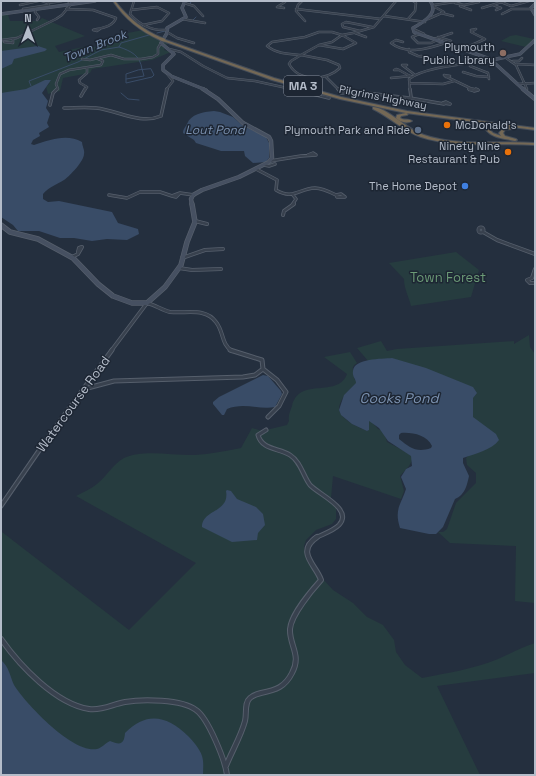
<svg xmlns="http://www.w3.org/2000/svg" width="536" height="776" viewBox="0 0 536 776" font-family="'Space Grotesk',sans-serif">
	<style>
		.green { fill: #263c3f }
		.water { fill: #394c67; fill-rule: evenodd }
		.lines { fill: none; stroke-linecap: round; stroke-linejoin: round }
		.stream { stroke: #394c67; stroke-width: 1 }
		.street-far4-casing { stroke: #565f6c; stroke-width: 2.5 }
		.street-far3-casing { stroke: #565f6c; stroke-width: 3.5 }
		.street-far2-casing { stroke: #565f6c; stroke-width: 4 }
		.street-far1-casing { stroke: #565f6c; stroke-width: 5 }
		.street-casing { stroke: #565f6c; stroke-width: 6 }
		.secondary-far2-casing { stroke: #565f6c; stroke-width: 3.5 }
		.secondary-far1-casing { stroke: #565f6c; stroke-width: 4.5 }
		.secondary-casing { stroke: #565f6c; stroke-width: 5.5 }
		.highway-casing { stroke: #434c59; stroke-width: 2 }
		.street-far4 { stroke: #38414e; stroke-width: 1.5 }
		.street-far3 { stroke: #38414e; stroke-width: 2 }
		.street-far2 { stroke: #38414e; stroke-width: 2.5 }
		.street-far1 { stroke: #38414e; stroke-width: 3 }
		.street { stroke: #38414e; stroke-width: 4 }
		.secondary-far2 { stroke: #465061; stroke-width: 2.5 }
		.secondary-far1 { stroke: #465061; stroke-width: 3 }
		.secondary { stroke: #465061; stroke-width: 4 }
		.highway { fill: #746855; fill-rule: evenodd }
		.highway-bridge-casing { stroke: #434c59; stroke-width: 4; stroke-linecap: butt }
		.highway-bridge { stroke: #746855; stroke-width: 3 }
		.education-dot { fill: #8d6e63; stroke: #1d2633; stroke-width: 1.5 }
		.food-dot { fill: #e8710a; stroke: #1d2633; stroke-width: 1.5 }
		.service-dot { fill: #5c6f8a; stroke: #1d2633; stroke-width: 1.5 }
		.shop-dot { fill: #3f7fe0; stroke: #1d2633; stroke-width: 1.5 }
		.labels { text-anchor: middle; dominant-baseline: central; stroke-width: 3; stroke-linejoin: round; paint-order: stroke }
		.far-poi-label { font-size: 11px; fill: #b4bcc9; stroke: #1d2633; text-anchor: end }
		.far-street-label { font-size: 11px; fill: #b4bcc9; stroke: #1d2633 }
		.far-water-label { font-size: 12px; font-style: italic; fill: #7c92b1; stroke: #1d2633 }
		.shield { fill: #1d2633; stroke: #878f9c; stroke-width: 1 }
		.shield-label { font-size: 12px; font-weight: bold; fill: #b4bcc9 }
		.park-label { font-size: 13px; fill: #6b9a76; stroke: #1d2633 }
		.street-label { font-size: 13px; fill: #b4bcc9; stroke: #1d2633 }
		.water-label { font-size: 14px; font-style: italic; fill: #7c92b1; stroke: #1d2633 }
	</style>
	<rect width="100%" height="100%" fill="#242f3e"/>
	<!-- green -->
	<path class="green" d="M1 15H8L10 21H39L42 18 85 36 55 46 59 52 83 47H99L117 41 129 38 128 33 143 30 168 41 164 50 171 52 152 60 92 69 90 73 63 78 60 91 48 94 46 87 50 83 12 93 1 94Z
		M516 35 534 39 526 47 501 41 510 36Z
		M456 252 479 270 471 297 411 306C409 297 404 289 404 279L389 263Z
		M529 335 530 347 535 354V603L515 601 516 546 450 543 438 532H443L447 529 456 503 476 483V473L467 465 466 458 469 455 489 448 492 440 471 416 473 398 472 393 369 362 357 348 381 341 387 351 397 349 514 341V344Z
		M350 352 357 363C349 368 355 371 354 379L357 380V384C354 388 345 393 344 396 342 399 339 405 339 408 339 419 359 428 368 431L369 424 365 420 371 421 378 429 381 430 385 435 387 442 410 454 413 459 409 466 400 476 404 491 401 499 333 476 331 498 336 508V519L332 524 316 530 306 540 304 546 305 554 310 565 333 590 353 603 367 617 383 625 394 640 396 652 405 665 422 678C447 673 474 669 498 659 510 654 522 647 535 643V673L437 686 480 775H1V532H2L129 630 196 563 76 496C83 492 91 489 97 484 107 476 113 464 124 458 144 449 174 456 195 455 210 454 226 451 241 448L252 428 262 431 287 425 289 421C288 415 290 412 292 406 299 376 338 399 347 374L324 357Z"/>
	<!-- water -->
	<path class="water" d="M38 46 47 49 45 51 14 59 12 64 1 69V51Z
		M45 80H51L42 93 48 101 46 108 50 114 47 123 49 127 39 133 40 136 33 140 31 144 34 145C49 140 67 133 82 142 82 146 85 150 84 154 84 161 70 176 64 180 56 185 49 187 43 194V199L48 202 59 201 112 212 118 223 138 229 139 234 127 240 107 239 92 241 74 238H60L39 231H18L13 225 1 217V93L26 89Z
		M214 111 220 112 233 117 242 125 266 137 269 143V158L266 162 253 163 245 156 244 151H221L196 143 194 140 183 133C183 129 185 128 187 124 191 114 202 112 214 111Z
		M392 358 426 368 473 387 477 393 473 398V417L496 434 499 440C492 450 474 454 463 458V463L469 476C467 485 465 495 455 499L443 527 436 534H429L400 528C394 509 401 505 406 489L401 477 406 469 412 466 411 456 388 441 379 428 369 421V430L367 431 352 424 341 415 339 410 344 395 356 383C356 379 352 377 353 371 354 358 382 359 392 358ZM401 433C412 432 427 435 432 446L431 448C417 453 410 448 399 439V435Z
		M263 375 268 376 281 391 282 394 275 407C260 410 243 402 227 409L224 415H222L213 404V402L219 397Z
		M227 490 231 491 237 499 256 507 263 514 265 525 258 533 257 540 232 542 202 527C202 509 230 513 226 491Z
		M1 660C9 667 10 676 14 685 26 704 73 754 97 749 102 748 105 743 110 741 120 745 124 745 125 733 147 711 167 716 188 736 193 741 200 749 202 756 204 762 203 769 203 775H1Z"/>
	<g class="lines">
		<!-- stream -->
		<path class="stream" d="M190 5 191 1
			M192 21 196 17
			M157 33 169 30
			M119 47C131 51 140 55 142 69
			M151 69 154 75 152 77 126 83V74L138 70Z
			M126 79 144 76 142 69
			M31 86 29 81 78 62 101 50 119 47 121 43 149 35
			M121 93 128 99 139 100"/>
		<!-- street-far4 casing -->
		<g class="street-far4-casing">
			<path id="street-far4" d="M134 1 130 14C140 25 151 31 166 30
				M284 1 285 2 277 7 284 8
				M302 1 298 5 296 11 305 21
				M501 2 511 6 529 1
				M48 3 62 1
				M184 3 194 6 203 16
				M455 3 464 5 479 2 478 1
				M20 5 38 1
				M434 5 461 1
				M493 5 501 8 496 10
				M460 6 471 10
				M482 8 505 1
				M23 9 49 5 48 3 42 1
				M36 9 35 12 39 17 37 20
				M66 9 93 10 116 18C113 27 101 28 93 30L97 31 100 29
				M296 9 381 19
				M131 10 157 7 169 13 162 21 143 25
				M441 13 453 16
				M502 14 512 9H532
				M384 16 425 22
				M182 19 205 23
				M408 19 415 11 416 3 413 1
				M428 19 444 12 433 6
				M413 29 424 34
				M360 31 343 27 342 24 346 22 372 27
				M167 32 177 38 194 43
				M353 33 374 27 396 1
				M355 33 366 37
				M419 34 412 37 418 43H431L437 40
				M342 35 353 33
				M438 37 451 41
				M434 39 452 33
				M2 40 17 38 56 19 62 15 71 4 68 1
				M4 42 13 43V39
				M403 42 396 40 391 43C406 55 428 49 445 43
				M319 45 343 49 356 43 342 35
				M319 45 332 42 342 35
				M169 49 181 52 203 66 227 78 255 81 296 90
				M409 49V52L418 56 427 57 421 56
				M463 49 485 39 471 32 476 29 471 30
				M301 55 327 60 339 65 340 68C326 81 299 82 289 64L291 61Z
				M301 55C289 54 277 54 267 46L272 42 305 37 319 32H332L342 35
				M301 55 319 45
				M506 58 516 65 527 89
				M82 59 90 60 111 55 124 59H141L153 57 158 54V48L161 43
				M513 61H519L522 58
				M516 64 535 65
				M405 66 407 65H402L415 75
				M470 66 488 73 489 79
				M396 69 399 70H394Z
				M399 70 410 76
				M463 72 476 76 489 77
				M444 75 450 76 446 77Z
				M326 77 339 90
				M447 77 470 88
				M391 78 411 76
				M410 83 443 84 454 81
				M517 84 535 83
				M56 90 58 89 56 84 60 74 69 70 101 65 103 61 98 59
				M85 90 87 87 80 83 79 80 87 73V68
				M166 90 173 81 168 75
				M410 90 409 79C426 66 470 64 492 60
				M471 90H469L470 88 478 90H476"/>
		</g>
		<!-- street-far3 casing -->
		<g class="street-far3-casing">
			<path id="street-far3" d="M292 89 329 98
				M338 89 341 93 358 92 409 98 411 97 410 89
				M469 89 474 91 478 90 476 89
				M81 96 85 89
				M410 98 444 104
				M446 102 450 104 443 103Z
				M50 105 53 93 57 89
				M64 108C74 108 85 107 96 108 117 110 140 125 161 116L167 89
				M270 161 301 156 316 155 313 153 308 155
				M264 165 269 166 275 164
				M256 169 277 180 276 190C293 200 298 189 315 188 322 188 330 192 336 195
				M180 193 194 195
				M180 193 176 197 172 196Z
				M341 194 345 197H337L336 195Z
				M109 195 127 198 140 192H160L172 196
				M292 205 296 199 293 195"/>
		</g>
		<!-- street-far2 casing -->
		<g class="street-far2-casing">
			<path id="street-far2" d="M283 215 284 211 294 204
				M195 221 207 224
				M478.5 230a2.5 2.5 0 1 1 5 0a2.5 2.5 0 1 1-5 0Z
				M483 232 497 240 535 254
				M72 257 78 254 82 247 79 248 78 252
				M182 258 205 250 223 249
				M179 268 192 270 221 269
				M535 269 532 278 527 280 530 283H535
				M111 351 147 303C155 305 162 310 170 312 186 314 205 307 216 322 224 332 221 344 232 351"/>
		</g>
		<!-- street-far1 casing -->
		<g class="street-far1-casing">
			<path id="street-far1" d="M230 350 262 360 263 369 277 380 286 392 279 406 268 417
				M84 389 114 381 243 377 255 375 263 369
				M266 430 258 435C262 450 279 448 290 455 301 462 303 476 310 485 318 494 354 509 339 525 333 531 323 534 315 538
				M1 506 49 436 112 350"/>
		</g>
		<!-- street casing -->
		<g class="street-casing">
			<path id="street" d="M1 639C20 666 56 704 89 709 102 711 113 704 125 702 142 699 182 699 196 710 208 718 225 760 227 775
				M226 766C232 751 241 736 245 721 247 713 244 703 250 698 253 695 257 694 261 693 276 690 285 687 292 673 302 655 289 645 290 629 291 615 312 590 321 580 316 565 295 552 317 537"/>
		</g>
		<!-- secondary-far2 casing -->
		<g class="secondary-far2-casing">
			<path id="secondary-far2" d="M185 1 182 8 186 17 167 28V33L161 43 174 54 163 65V70L171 76 206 90
				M430 1C440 13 422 23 413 28L414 32 490 59 524 90
				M535 4 531 8 535 15
				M1 14 95 1
				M492 60 520 54 535 40"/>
		</g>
		<!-- secondary-far1 casing -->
		<g class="secondary-far1-casing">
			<path id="secondary-far1" d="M523 89 535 99
				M192 205 191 199 193 195 202 190 239 177 269 162 272 158 271 141 269 137 243 123 218 99 203 89"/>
		</g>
		<!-- secondary casing -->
		<g class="secondary-casing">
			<path id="secondary" d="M1 225 10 232 38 239 73 258 98 284 113 296 132 303H147L165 287 181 265 187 242 195 222 192 204"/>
		</g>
		<!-- highway casing -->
		<g class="highway-casing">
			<path id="highway" d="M113 1H115C128 18 143 30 162 38V40H160C140 31 125 19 113 1Z
				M163 39 274 78 341 97 407 111 535 128V130L512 127 513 128 512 129 505 130 503 133 505 136 516 139 517 140 515 141C504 138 494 139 486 130L489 129 493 133 501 136 499 133 503 128 511 127 406 113 408 114 407 115 401 116 400 118C404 121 408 118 412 121 407 124 400 122 396 118L397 115 406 113 340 99 272 80 163 41Z
				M373 107C388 108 407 130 424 135 459 147 498 140 535 143V145C497 142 457 149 421 137 403 131 390 117 373 109Z"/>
		</g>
		<!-- street-far4 -->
		<use href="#street-far4" class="street-far4"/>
		<!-- street-far3 -->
		<use href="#street-far3" class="street-far3"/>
		<!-- street-far2 -->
		<use href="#street-far2" class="street-far2"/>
		<!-- street-far1 -->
		<use href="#street-far1" class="street-far1"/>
		<!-- street -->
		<use href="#street" class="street"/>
		<!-- secondary-far2 -->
		<use href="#secondary-far2" class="secondary-far2"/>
		<!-- secondary-far1 -->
		<use href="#secondary-far1" class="secondary-far1"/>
		<!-- secondary -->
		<use href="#secondary" class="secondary"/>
		<!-- highway -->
		<use href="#highway" class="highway"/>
		<!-- highway-bridge casing -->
		<g class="highway-bridge-casing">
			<path id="highway-bridge" d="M161 39 164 40"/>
		</g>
		<!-- highway-bridge -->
		<use href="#highway-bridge" class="highway-bridge"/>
	</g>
	<!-- markers -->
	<circle class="education-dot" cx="503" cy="53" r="4"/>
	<g class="food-dot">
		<circle cx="447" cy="125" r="4"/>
		<circle cx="508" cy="152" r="4"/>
	</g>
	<circle class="service-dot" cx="418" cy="130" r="4"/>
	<circle class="shop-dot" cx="465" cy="186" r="4"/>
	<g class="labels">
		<!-- far-poi labels -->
		<g class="far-poi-label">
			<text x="495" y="47">Plymouth<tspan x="495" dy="13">Public Library</tspan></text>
			<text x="455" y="125" text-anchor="start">McDonald's</text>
			<text x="410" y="130">Plymouth Park and Ride</text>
			<text x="500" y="146">Ninety Nine<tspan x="500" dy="13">Restaurant &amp; Pub</tspan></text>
			<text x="457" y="186">The Home Depot</text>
		</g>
		<!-- far-street labels -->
		<g class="far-street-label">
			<text transform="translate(383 97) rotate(11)">Pilgrims Highway</text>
		</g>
		<!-- far-water labels -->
		<g class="far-water-label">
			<text transform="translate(95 46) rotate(-22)">Town Brook</text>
			<text x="215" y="130">Lout Pond</text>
		</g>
		<!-- shield labels -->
		<rect class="shield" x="284" y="76" width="38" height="20" rx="3"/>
		<g class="shield-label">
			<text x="303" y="86">MA 3</text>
		</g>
		<!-- park labels -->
		<g class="park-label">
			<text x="448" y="277">Town Forest</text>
		</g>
		<!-- street labels -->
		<g class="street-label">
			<text transform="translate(73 404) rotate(-54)">Watercourse Road</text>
		</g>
		<!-- water labels -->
		<g class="water-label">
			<text x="399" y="398">Cooks Pond</text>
		</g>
	</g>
	<!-- border -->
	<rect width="536" height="776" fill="none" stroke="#b4bcc9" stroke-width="4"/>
	<!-- north arrow -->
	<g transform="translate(28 28)" stroke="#1d2633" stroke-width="3" paint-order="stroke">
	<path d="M0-3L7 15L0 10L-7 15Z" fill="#b4bcc9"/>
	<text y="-6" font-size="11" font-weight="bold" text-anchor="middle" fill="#b4bcc9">N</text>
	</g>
</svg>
